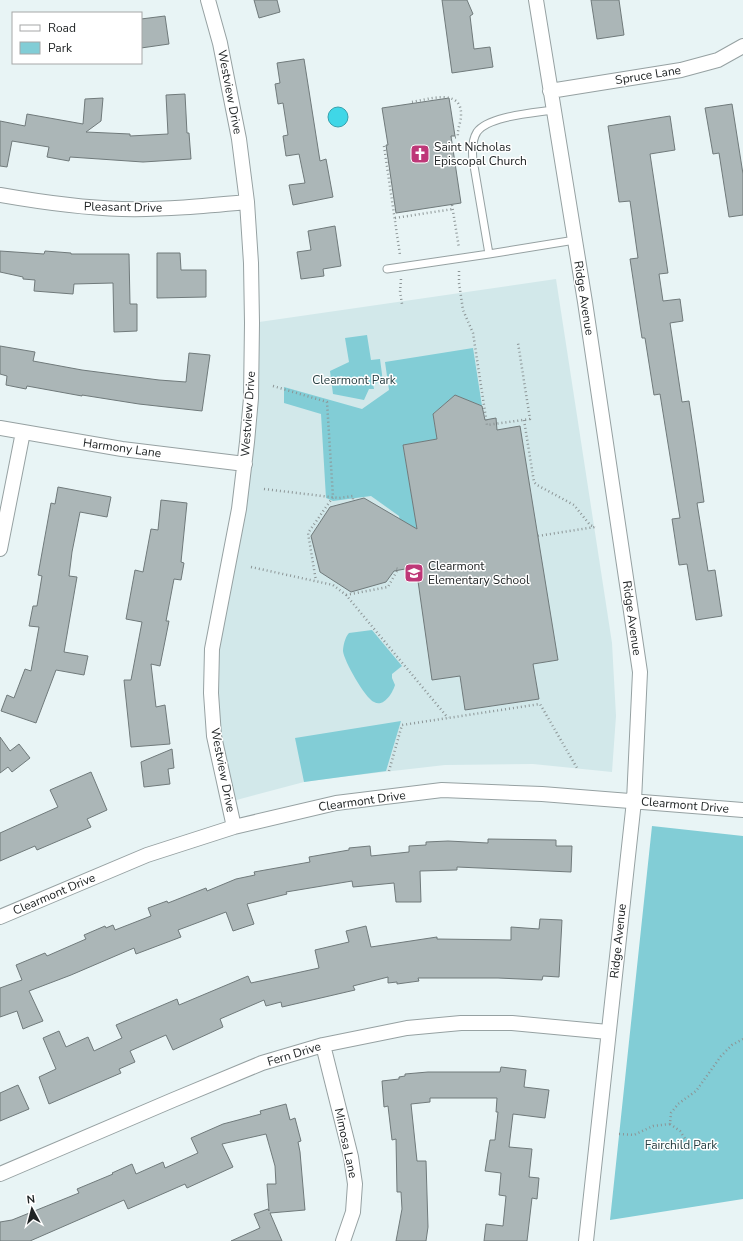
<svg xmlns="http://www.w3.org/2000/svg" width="743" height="1241" viewBox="0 0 743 1241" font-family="'Nunito Sans',sans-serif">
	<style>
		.built { fill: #d2e8ea }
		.green { fill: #82cdd6 }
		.water { fill: #3fd7e7; stroke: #36a1ad }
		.building { fill: #abb6b7; stroke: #707a7b }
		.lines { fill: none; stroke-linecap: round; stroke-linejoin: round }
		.lane-casing { stroke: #96a1a2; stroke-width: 9 }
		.street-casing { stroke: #96a1a2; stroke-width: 16 }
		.path { stroke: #8c9596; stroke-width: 2.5; stroke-dasharray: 1 3; stroke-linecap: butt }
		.lane { stroke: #fff; stroke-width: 7 }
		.street { stroke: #fff; stroke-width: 14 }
		.labels { text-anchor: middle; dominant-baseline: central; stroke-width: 3; stroke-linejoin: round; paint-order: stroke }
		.street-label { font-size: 12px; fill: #202425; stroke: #fff }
		.poi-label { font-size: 12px; fill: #202425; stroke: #fff; text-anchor: start }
		.park-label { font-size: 12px; fill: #263e41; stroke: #fff }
	</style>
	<rect width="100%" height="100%" fill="#e8f4f5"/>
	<!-- built -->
	<path class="built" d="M556 279 612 643 616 716 612 772 533 764 445 765 340 777 304 782 229 802 211 693 239 509 252 323Z"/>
	<!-- green -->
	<path class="green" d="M367 335 371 360 380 359 383 382 373 384 374 389H369L364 400 333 394 330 371 349 362 345 338Z
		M473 348 482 406 455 395 433 414 437 439 403 445 417 528 402 530 399 516 371 496 333 501 326 498 321 414 284 403V387L362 409 389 390 385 362Z
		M372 630 402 666 392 674V678L395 685C393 692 384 708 374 702 365 698 344 661 343 651 343 646 345 637 349 633Z
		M401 721 386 771 304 782 295 738Z
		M652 826 743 836V1199L610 1220Z"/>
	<!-- water -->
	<path class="water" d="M328 117a10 10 0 1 1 20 0a10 10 0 1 1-20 0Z"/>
	<!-- building -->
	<path class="building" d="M254 0H277L280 12 259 18Z
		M442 0H467L473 14 470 16 474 49 490 47 493 67 452 73Z
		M591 0H619L624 35 597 39Z
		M165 16 169 44 141 48V19Z
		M304 59 320 161 326 159 333 197 293 205 289 185 305 183 299 154 286 156 283 136 288 135 283 103 278 104 275 84 280 83 277 63Z
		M185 94 187 133H189L191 159 143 162 70 157 69 161 47 157 49 147 12 141 7 167 0 166V121L25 126 27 114 83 124 85 99 103 98 101 121 86 132 130 134V136L168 134 166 95Z
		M449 98 455 136H451L461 203 396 213 386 145H388L382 108Z
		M732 104 743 174V215L729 217 719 153 713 154 705 108Z
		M670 116 675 150 650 154 668 273 659 274 663 301 680 299 683 321 670 323 682 402 689 401 696 447 704 502 697 503 708 571 715 570 722 616 696 620 687 564 679 565 672 519 680 518 660 394 654 395 645 338H642L630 259 638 258 630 201 619 202 608 126Z
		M335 226 341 266 323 269 324 276 301 279 297 252 311 250 308 231Z
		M0 251 44 254 45 251 71 253V254H129L130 304H137V331L114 332 113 283 74 284 73 294 34 291 35 280 23 279V277L0 272Z
		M157 253H180L181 270H206V297L157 298Z
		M0 346 35 352 33 361 82 370 159 380 186 382 189 353 210 355 202 411 139 404 82 395V396L27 386 26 389 6 385 7 376 0 374Z
		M455 395 482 406 485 420 496 418 497 430 520 426 558 660 533 664 539 699 465 710 460 676 432 680 416 567 394 571 386 582 351 592 320 572 311 536 330 507 364 498 417 529 403 445 437 439 433 414Z
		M58 487 111 497 107 517 80 512 72 552 69 576 77 577 64 652 88 656 84 675 56 670 36 723 1 711 7 695 14 698 25 669 31 671 39 627 29 626 33 606H37L42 576 38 575 51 503 55 504Z
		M161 500 187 503 181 562 184 563 181 580 174 579 166 621H169L160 666 151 664 156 707 165 705 170 744 131 747 124 680H131L142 622 126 619 135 570 143 572 151 529 158 530Z
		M0 737 10 751 19 744 30 758 12 772 8 767 0 773Z
		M172 749 174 768 168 769 170 784 144 787 141 762Z
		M91 772 107 810 87 819 91 827 37 850 35 846 0 861V833L58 807 50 790Z
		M488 839 556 840V846H572L571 872 457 867V870L420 871 421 902H396L394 883 353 887 352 881 286 892 287 894 247 904 254 924 233 931 226 912 178 930 181 937 136 954 134 948 71 975 29 991 43 1021 30 1026 23 1029 17 1011 0 1017V988L22 980 16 965 45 953 47 956 86 939 84 935 105 926 106 928 113 925 115 930 151 916 148 908 167 901 168 903 206 888 207 891 236 879 255 875 254 872 310 862 309 857 349 850V848L370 846 371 856 409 852V846L426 845V842L448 841 488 843Z
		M540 919 562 920 559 977 543 976 542 980 498 978H418L419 981 397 984V982L388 983V977L353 986 355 990 282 1007 281 1002 266 1006 264 1000 220 1019 223 1027 173 1050 166 1035 130 1051 135 1062 119 1069 121 1073 49 1104 39 1077 56 1069 43 1038 59 1031 66 1047 88 1037 94 1051 122 1038 116 1025 177 999 179 1005 248 976 251 983 319 968 315 950 349 942 346 931 366 926 371 947 437 937V939L511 940V927L539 929Z
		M501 1067 526 1070 524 1087 549 1090 545 1118 513 1114 509 1147 532 1149 529 1177 539 1178 537 1199 532 1198 527 1241H484L486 1224 503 1226 506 1196 499 1195 501 1173 485 1171 490 1140H495L498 1112H496L497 1098H430V1102L411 1104 417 1161H426L428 1227 426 1241H396L402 1209 401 1192H397L396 1139 392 1140 388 1106 384 1107 382 1081 399 1079V1077L405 1076V1074L428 1072H500Z
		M18 1085 29 1109 0 1121V1093Z
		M286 1104 290 1120 295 1118 301 1141 298 1142 300 1152 305 1210 270 1213 282 1241H231L260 1228 254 1214 268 1209 269 1211 267 1184H276L275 1166 266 1134 222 1144 233 1167 187 1188 185 1184 128 1209 124 1200 30 1241H0V1222L12 1220 79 1193 77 1189 113 1174 112 1173 132 1164 136 1174 163 1162 165 1168 198 1153 191 1138 223 1124 261 1114 260 1111Z"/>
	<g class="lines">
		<!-- lane casing -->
		<g class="lane-casing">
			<path id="lane" d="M553 110C534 113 488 116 477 132 472 140 472 151 473 160L489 254 575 240
				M387 269 489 254"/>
		</g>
		<!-- street casing -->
		<g class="street-casing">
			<path id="street" d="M208 0 220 43 239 139 247 202 251 263 252 323 251 398 247 442 239 509 212 649 211 693 214 736 234 827
				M536 0 585 302 640 672 634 801 586 1241
				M550 91 681 70 718 60 743 46
				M0 195C40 202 81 208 122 209 163 210 205 206 247 202
				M0 428 122 449 245 464
				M0 549 23 432
				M0 917 147 855 234 827 336 803 442 790 542 794 743 810
				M323 1045 351 1157 355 1184 353 1212 343 1241
				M0 1174 173 1100 262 1063 323 1045 407 1028 461 1023H512L608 1032"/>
		</g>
		<!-- path -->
		<path class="path" d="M412 102C429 99 462 88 461 115 461 123 457 129 458 137
			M451 138 458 137
			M384 146 400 255
			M452 205 459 248
			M395 218 453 209
			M459 271V283L463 310 473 333 487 425 530 419 518 343
			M401 279 400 292 402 304
			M273 386 327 402 333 497 308 533 316 581
			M524 420 534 482 537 485 574 505 590 525 595 527
			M264 489 339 498 353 496V501
			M538 536 595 527
			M251 567 333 585 346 595 448 718
			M346 595 388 587 398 569 395 568
			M389 771 402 725 540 704 577 768
			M670 1124 680 1131 692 1149
			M619 1134 634 1135 653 1126 670 1124 671 1113 678 1104 696 1091 721 1056 732 1045 743 1039"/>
		<!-- lane -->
		<use href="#lane" class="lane"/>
		<!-- street -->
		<use href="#street" class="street"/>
	</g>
	<!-- icons -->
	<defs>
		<g id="church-square" transform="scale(1)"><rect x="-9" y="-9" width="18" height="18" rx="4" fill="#be3878" stroke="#fff"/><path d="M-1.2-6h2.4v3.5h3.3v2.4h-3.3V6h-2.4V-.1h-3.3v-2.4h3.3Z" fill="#fff"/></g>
		<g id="school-square" transform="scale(1)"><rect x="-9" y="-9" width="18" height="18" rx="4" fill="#be3878" stroke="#fff"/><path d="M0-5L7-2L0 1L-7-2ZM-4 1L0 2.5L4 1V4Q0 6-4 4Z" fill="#fff"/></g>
	</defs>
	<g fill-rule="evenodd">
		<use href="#church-square" x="420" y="154"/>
		<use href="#school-square" x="414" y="573"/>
	</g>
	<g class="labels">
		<!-- street labels -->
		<g class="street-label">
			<text transform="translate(648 75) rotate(-9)">Spruce Lane</text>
			<text transform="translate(230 92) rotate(79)">Westview Drive</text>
			<text transform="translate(123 207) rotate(1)">Pleasant Drive</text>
			<text transform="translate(584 298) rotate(81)">Ridge Avenue</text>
			<text transform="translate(248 414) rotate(-86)">Westview Drive</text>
			<text transform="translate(122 448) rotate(8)">Harmony Lane</text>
			<text transform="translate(632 618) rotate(82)">Ridge Avenue</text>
			<text transform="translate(223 770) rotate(79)">Westview Drive</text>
			<text transform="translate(362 801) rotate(-8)">Clearmont Drive</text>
			<text transform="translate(685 805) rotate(5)">Clearmont Drive</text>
			<text transform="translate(54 894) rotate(-23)">Clearmont Drive</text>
			<text transform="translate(618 941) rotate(-84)">Ridge Avenue</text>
			<text transform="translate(294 1054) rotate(-17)">Fern Drive</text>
			<text transform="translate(346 1143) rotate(78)">Mimosa Lane</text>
		</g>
		<!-- poi labels -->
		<g class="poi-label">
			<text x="434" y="147">Saint Nicholas<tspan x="434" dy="14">Episcopal Church</tspan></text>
			<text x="428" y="566">Clearmont<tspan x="428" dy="14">Elementary School</tspan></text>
		</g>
		<!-- park labels -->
		<g class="park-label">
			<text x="354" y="380">Clearmont Park</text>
			<text x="681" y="1145">Fairchild Park</text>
		</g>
	</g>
	<!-- legend -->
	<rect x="12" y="12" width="130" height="52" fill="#ffffff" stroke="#a6a7a8"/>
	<rect x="20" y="25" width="20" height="6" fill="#ffffff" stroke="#a6a7a8"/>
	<text x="48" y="32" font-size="12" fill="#202425">Road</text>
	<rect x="20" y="42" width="20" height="12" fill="#82cdd6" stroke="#a6a7a8"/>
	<text x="48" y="52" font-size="12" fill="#202425">Park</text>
	<!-- north arrow -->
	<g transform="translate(32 1209) rotate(353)" stroke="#ffffff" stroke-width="3" paint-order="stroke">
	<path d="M0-3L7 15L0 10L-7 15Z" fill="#202425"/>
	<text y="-6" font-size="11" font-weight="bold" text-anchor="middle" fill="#202425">N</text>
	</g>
</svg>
